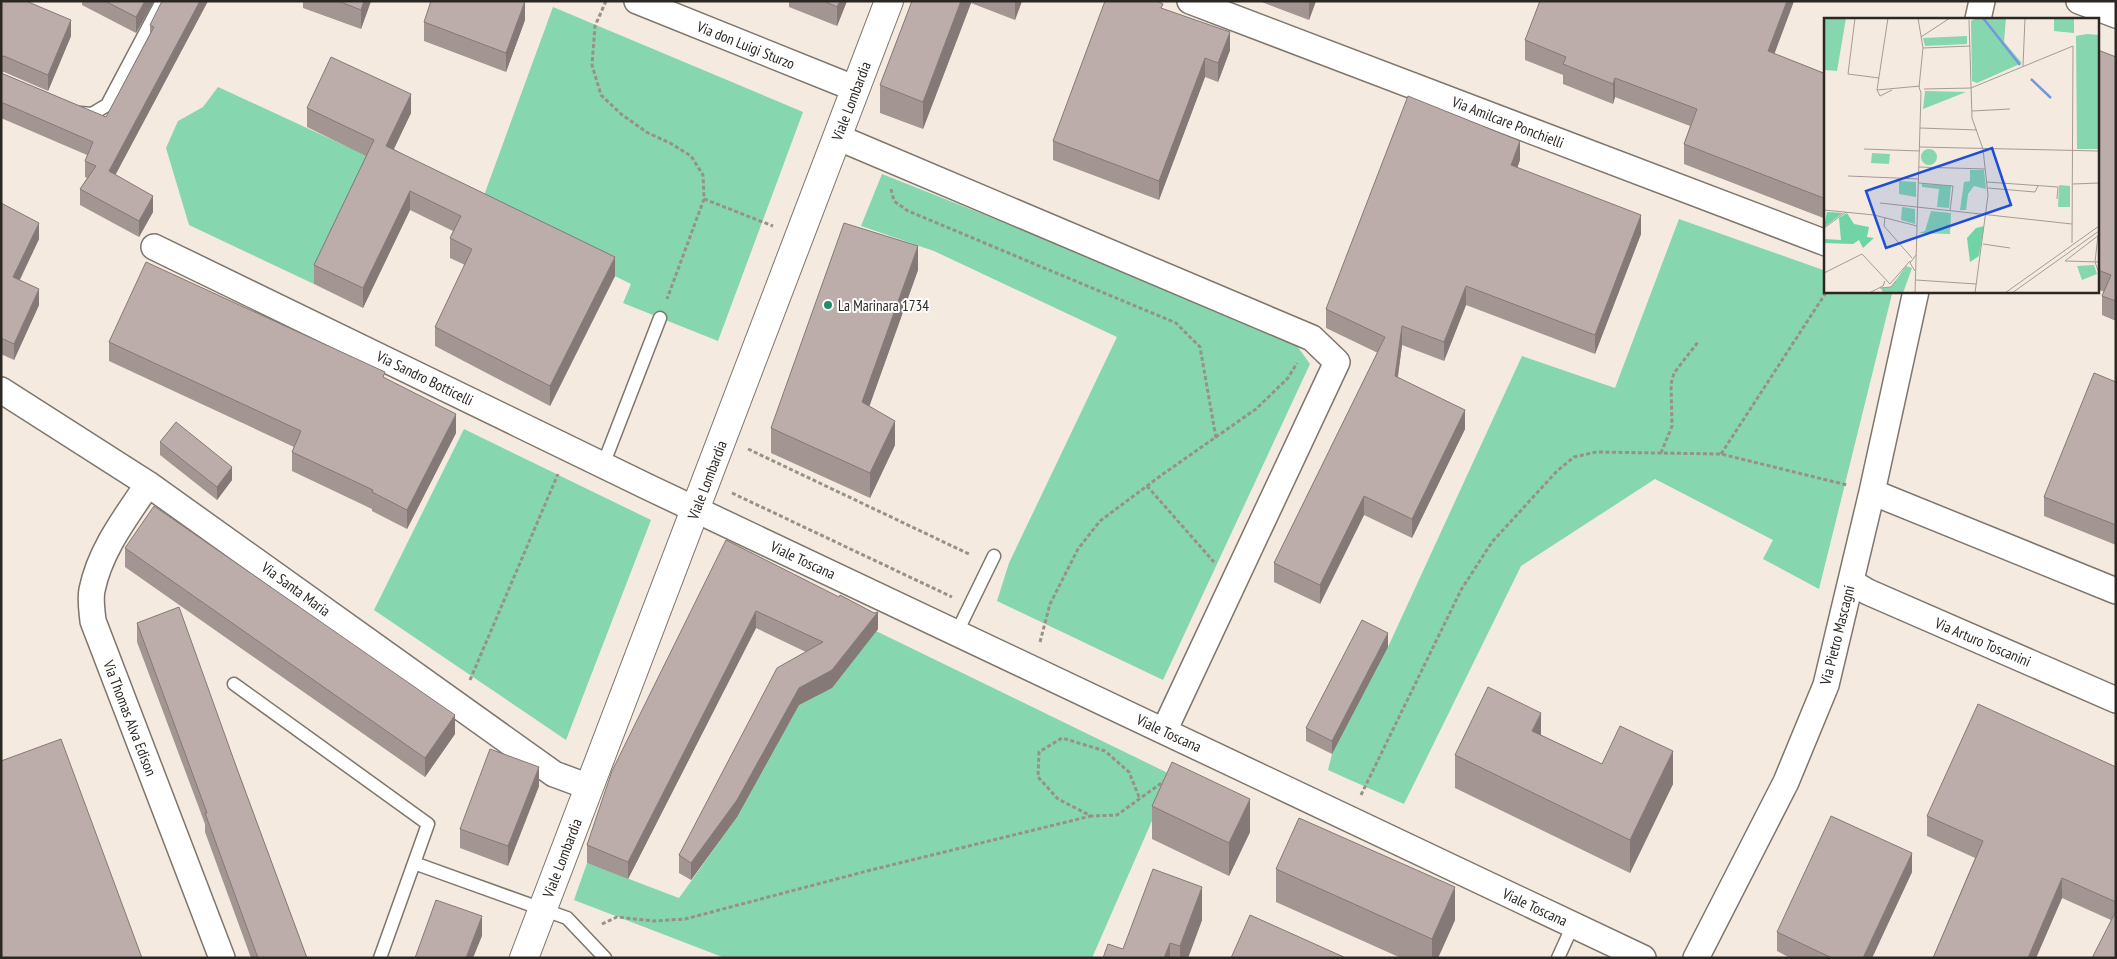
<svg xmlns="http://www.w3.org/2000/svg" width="2117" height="959" viewBox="0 0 2117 959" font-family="'PT Sans Narrow',sans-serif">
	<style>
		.green { fill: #86d6b0 }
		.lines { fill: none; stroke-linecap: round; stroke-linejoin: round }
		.service-casing { stroke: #7e756b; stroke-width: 15 }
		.minor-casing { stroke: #7e756b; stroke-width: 28 }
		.tertiary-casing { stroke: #7e756b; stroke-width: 30 }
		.path { stroke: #989189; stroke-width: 3; stroke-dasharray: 4 2.5; stroke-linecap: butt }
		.service { stroke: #fff; stroke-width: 12 }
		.minor { stroke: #fff; stroke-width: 25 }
		.tertiary { stroke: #fff; stroke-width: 28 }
		.wall { fill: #a39592 }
		.shaded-wall { fill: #847977 }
		.building { fill: #bdadaa; stroke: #847977 }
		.poi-dot { fill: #208d6c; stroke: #fff; stroke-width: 2 }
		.labels { text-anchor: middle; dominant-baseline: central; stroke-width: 4; stroke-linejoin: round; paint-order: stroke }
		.street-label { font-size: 15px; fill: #2b2723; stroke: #fff }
		.poi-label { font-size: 15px; fill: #2b2723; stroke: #fff; text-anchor: start }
		.inset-river { fill: none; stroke: #7498e0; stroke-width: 2.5 }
		.inset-road { fill: none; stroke: #a49c94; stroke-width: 1 }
		.view { fill: #1d4ed8; fill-opacity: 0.15; stroke: #1d4ed8; stroke-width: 2.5 }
		.inset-edge { fill: none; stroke: #2b2723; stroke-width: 2.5 }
	</style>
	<rect width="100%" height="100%" fill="#f4eadf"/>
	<!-- green -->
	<path class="green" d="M553 7 803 112 718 341 623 303 631 284 479 209Z
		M218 87 374 159 314 284 189 225 166 148 178 121 203 107Z
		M882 174 1290 336 1310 364 1163 680 997 601 1009 563 1117 337 934 251 861 226Z
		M1679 219 1826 271V291H1883L1892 294 1819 589 1763 559 1773 540 1655 479 1521 566 1404 804 1328 770 1332 754 1388 647 1522 356 1615 388Z
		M464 429 651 520 566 740 374 610Z
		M876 631 1172 775 1092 958H725L574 900 587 863 679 898 737 817 799 705 832 688Z"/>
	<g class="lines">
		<!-- service casing -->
		<g class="service-casing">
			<path id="service" d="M80 113 92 114 107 105 162 1
				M603 465 660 318
				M957 632 994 556
				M234 684 428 824 380 958
				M414 863 567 918 605 958
				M1558 958 1573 925"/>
		</g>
		<!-- minor casing -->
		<g class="minor-casing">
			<path id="minor" d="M637 1 856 89
				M1190 1 1826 243
				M2079 1 2116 15
				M1978 19 1982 1
				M837 137 1312 338 1337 362 1164 731
				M154 247 648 487 1643 958
				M1 390 148 484 554 774 589 787
				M148 484C126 517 100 550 92 590 90 599 92 611 93 621L222 958
				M1872 492 2116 591
				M1851 582 1868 592 2116 700
				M1696 958 1786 782 1826 685 1872 492 1916 291"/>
		</g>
		<!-- tertiary casing -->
		<g class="tertiary-casing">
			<path id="tertiary" d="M524 958 889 1"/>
		</g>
		<!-- path -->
		<path class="path" d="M606 1 595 26 592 65 601 95 621 114 648 133 670 143 691 156 703 175 704 199 667 299
			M891 189 894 201 908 211 1176 323 1200 347 1216 438
			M704 199 773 226
			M748 449 971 555
			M1661 453 1672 426 1671 384 1674 373 1698 342
			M1721 454 1827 291
			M1147 486 1214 562
			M732 493 952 597
			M1040 642 1050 604 1078 549 1100 521 1163 474 1256 409 1288 378 1297 363
			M470 680 558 474
			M1361 795 1461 590 1492 542 1557 471 1574 457 1596 452 1721 454 1847 485
			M1139 797 1129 772 1105 751 1062 738 1039 752 1038 777 1058 799 1091 816 1117 815 1167 779
			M602 924 617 917 654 921 685 919 867 871 1091 816"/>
		<!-- service -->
		<use href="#service" class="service"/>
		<!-- minor -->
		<use href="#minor" class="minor"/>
		<!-- tertiary -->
		<use href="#tertiary" class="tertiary"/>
	</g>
	<!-- wall -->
	<path class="wall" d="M1 1 71 36 48 91 4 72 1 73Z
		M82 1H154L136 33 82 5Z
		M162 1H208L115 175 153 212 139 237 80 205V189L87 178 85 177V161L87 155 1 118V73L106 117 150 33V25Z
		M303 1H371L361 29 303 8Z
		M789 1H847L837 26 789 7Z
		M912 1H1022L1015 20 971 3 923 129 880 113V85Z
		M1259 1H1316L1309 20Z
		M1540 1H1794L1774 54 1826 74V219L1684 164V144L1690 126 1615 97 1613 104 1563 84V75L1525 60V40Z
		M1163 9 1230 50 1218 82 1205 77 1159 200 1053 160V141Z
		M525 20 506 72 424 41V22Z
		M2098 50 2116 57V321L2102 315V296L2104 292 2098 289Z
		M307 108 411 113 394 149 615 276 550 406 435 346V327L465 265 450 258V238L453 231 410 210 363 308 314 284V265L366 156 307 127Z
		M1520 160 1517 168 1641 234 1595 354 1466 305 1444 361 1402 345 1398 377 1465 429 1412 538 1364 515 1320 604 1274 582V563L1378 353 1326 328V309Z
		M1 203 39 239 20 280 39 305 14 360 1 354Z
		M918 270 869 406 895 445 870 498 771 453V428Z
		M109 342 385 378 456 433 407 529 372 511V509L292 471V452L294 447 109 361Z
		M2116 382V545L2044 516V497Z
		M160 442 232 480 217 500 160 455Z
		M726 540 878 629 832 688 799 705 737 817 691 880 679 873V855L806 652 756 628 628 879 587 863V845Z
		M125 548 455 734 425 777 125 567Z
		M137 623 236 766 307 958H251L205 832V824L137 642Z
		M1388 647 1332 754 1306 741V728Z
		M1541 735 1602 764 1673 784 1630 873 1455 788V755Z
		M2116 767V958L2111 920 2062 898 2036 958H1933L1975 858 1927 836V816Z
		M539 786 508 866 460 848V829Z
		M1152 806 1250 832 1229 876 1152 839Z
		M1276 869 1455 920 1438 958H1401L1276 902Z
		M1912 872 1872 958H1790L1777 951V932Z
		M1202 920 1188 958H1103L1123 949Z"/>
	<!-- shaded-wall -->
	<path class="shaded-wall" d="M145 1H154L136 33V17Z
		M200 1H208L109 187V171Z
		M364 1H371L361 29V10Z
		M525 1V20L506 72V53Z
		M840 1H847L837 26V7Z
		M961 1H971V3L923 129V102Z
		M1015 1H1022L1015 20Z
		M1309 1H1316L1309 20Z
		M1787 1H1794L1768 71V51Z
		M71 20V36L48 91V75Z
		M1230 32V50L1218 82V63Z
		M1205 58V77L1159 200V181Z
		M1615 78V97L1613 104V84Z
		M411 94V113L386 165V146Z
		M1520 141V160L1511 185V165Z
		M410 191V210L363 308V288Z
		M153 196V212L139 237V221Z
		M1641 215V234L1595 354V335Z
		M39 223V239L13 293V277Z
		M918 246V270L862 427V402Z
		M615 257V276L550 406V386Z
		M1466 286V305L1444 361V342Z
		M39 289V305L14 360V344Z
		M1402 326V345L1395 395V376Z
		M1465 410V429L1412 538V519Z
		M456 414V433L407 529V510Z
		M895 421V445L870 498V473Z
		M232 467V480L217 500V487Z
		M1364 496V515L1320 604V585Z
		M756 611V628L628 879V862Z
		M878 612V629L832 688 799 705 737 817 691 880V863L799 688Z
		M1388 633V647L1332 754V741Z
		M1541 713V746L1532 731Z
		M455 715V734L425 777V758Z
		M1673 751V784L1630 873V840Z
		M539 767V786L508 866V846Z
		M1250 799V832L1229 876V843Z
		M1912 853V872L1872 958H1863Z
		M2062 878V898L2036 958H2028Z
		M1202 887V920L1188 958H1180V946Z
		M1455 887V920L1438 958H1432V939Z
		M482 916V936L473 958H466Z
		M1170 943V958H1164Z"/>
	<!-- building -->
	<path class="building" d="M1 1H26L71 20 48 75 4 56 1 57Z
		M105 1H145L136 17Z
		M162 1H200L109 171 153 196 139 221 80 189 96 166 85 161 93 142 1 102V73L106 117 154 27 150 25Z
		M338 1H364L361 10Z
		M431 1H525L506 53 424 22Z
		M824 1H840L837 7Z
		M912 1H961L923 102 880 85Z
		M1105 1H1157L1163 4 1161 8 1230 32 1218 63 1205 58 1159 181 1053 141Z
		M1540 1H1787L1768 51 1826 74V199L1684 144 1697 109 1615 78 1613 84 1563 64 1566 57 1525 40Z
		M2098 50 2116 57V301L2102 296 2111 275 2098 270Z
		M331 57 411 94 386 146 615 257 550 386 435 327 472 249 450 238 461 216 410 191 363 288 314 265 374 140 307 108Z
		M1408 96 1520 141 1511 165 1641 215 1595 335 1466 286 1444 342 1402 326 1395 376 1465 410 1412 519 1364 496 1320 585 1274 563 1385 337 1326 309Z
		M1 203 39 223 13 277 39 289 14 344 1 338Z
		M844 223 918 246 862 402 895 421 870 473 771 428Z
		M146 262 385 372 383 377 456 414 407 510 372 492 373 490 292 452 301 431 109 342Z
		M2094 373 2116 382V525L2044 497Z
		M176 422 232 467 217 487 160 442Z
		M154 506 455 715 425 758 125 548Z
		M726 540 839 597 840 595 874 613 878 612 832 670 799 688 737 800 691 863 679 855 777 668 823 642 756 611 628 862 587 845 612 771Z
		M179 607 236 766 307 958H258L205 813H207L137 623Z
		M1362 620 1388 633 1332 741 1306 728Z
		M1488 687 1541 713 1532 731 1602 764 1620 726 1673 751 1630 840 1455 755Z
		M1978 704 2116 767V902L2062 878 2028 958H1933L1983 841 1927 816Z
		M61 739 142 958H1V761Z
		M490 749 539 767 508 846 460 829Z
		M1172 762 1250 799 1229 843 1152 806Z
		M1831 816 1912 853 1863 958H1832L1777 932Z
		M1299 818 1455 887 1432 939 1276 869Z
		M1153 869 1202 887 1180 946 1170 943 1164 958H1103L1108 944 1123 949Z
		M436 900 482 916 466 958H415Z
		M2116 911V958H2092Z
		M1250 915 1346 958H1231Z"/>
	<!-- markers -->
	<circle class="poi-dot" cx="828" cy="305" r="5"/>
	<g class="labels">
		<!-- street labels -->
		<g class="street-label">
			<text transform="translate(746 45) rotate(22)">Via don Luigi Sturzo</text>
			<text transform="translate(851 101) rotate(-69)">Viale Lombardia</text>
			<text transform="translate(1508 122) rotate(21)">Via Amilcare Ponchielli</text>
			<text transform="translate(425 378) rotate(26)">Via Sandro Botticelli</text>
			<text transform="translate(707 480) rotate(-69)">Viale Lombardia</text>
			<text transform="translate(803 560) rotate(25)">Viale Toscana</text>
			<text transform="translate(296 589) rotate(36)">Via Santa Maria</text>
			<text transform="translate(1837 635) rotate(-76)">Via Pietro Mascagni</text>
			<text transform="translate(1983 642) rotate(23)">Via Arturo Toscanini</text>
			<text transform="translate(130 718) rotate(69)">Via Thomas Alva Edison</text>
			<text transform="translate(1169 733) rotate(25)">Viale Toscana</text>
			<text transform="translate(562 858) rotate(-69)">Viale Lombardia</text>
			<text transform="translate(1535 907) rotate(25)">Viale Toscana</text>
		</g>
		<!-- poi labels -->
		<g class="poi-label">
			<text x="838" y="305">La Marinara 1734</text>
		</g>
	</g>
	<!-- overview -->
	<g transform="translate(1824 18)">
		<rect width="275" height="275" fill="#f4eadf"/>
		<path d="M1 0H22L13 53 1 52ZM153 0H182L180 24 198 45 153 65 148 63 147 3ZM230 0H250V15L230 13ZM263 16 275 17V131H253L252 18ZM143 18V26L101 28 99 20ZM101 73 142 74 99 91ZM97 139a8 8 0 1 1 16 0a8 8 0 1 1-16 0ZM48 135 66 136 65 146 47 145ZM146 152H160L162 171 150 168 144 176 142 192H136L140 164 146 163ZM75 163 92 164V179L75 176ZM98 166 127 168 125 190 113 189 115 171 98 169ZM235 167 246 168V189H234ZM78 189 91 191V206L77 202ZM107 193 127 195 126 216 95 215 101 213ZM270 247 273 256 258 262 253 248ZM82 248 88 250 79 275H59L57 270 67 269Z" fill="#86d6b0"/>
		<path d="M3 194 19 195 0 209ZM23 195 30 206 45 209 43 219 50 220 39 230 35 222 29 226 0 225V221L17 222 15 200ZM160 208 155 238 146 244 143 220 152 210Z" fill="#70d4a7"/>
		<path class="inset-river" d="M159 0 196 47M207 61 227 80"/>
		<path class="inset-road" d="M31 0 24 56 55 60M145 2 148 100 159 131 164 177 151 275M0 3V35M97 19 126 0M99 30 146 28M199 48 201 0M100 71 147 70 249 28 248 225M53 72 64 0M53 72 96 68M53 72 56 78 68 72M148 93 186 91M96 110 153 112M96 129 275 133M40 131 96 133M95 149 161 151M24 158 95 161M163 164 234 169 233 181M95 165 129 168 126 193M249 166 275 165M164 170 211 174 214 168M56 185 248 206M0 192 50 197 93 208M61 199 60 208 88 240M0 210 22 194M274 217 271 244 275 255M159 226 186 230M241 243 275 217M241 243 275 244M91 253 86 245 92 237M0 255 38 236 66 266 86 243M92 262 152 266M56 270 67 269 72 263M45 275 59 268 61 263M91 275 97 75 95 69 99 30 94 0M181 275 275 208M188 275 275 213"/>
		<path class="view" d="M168 130 187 187 62 230 42 173Z"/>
		<rect width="275" height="275" class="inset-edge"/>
	</g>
	<!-- border -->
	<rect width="2117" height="959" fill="none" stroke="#2b2723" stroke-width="5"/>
</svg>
